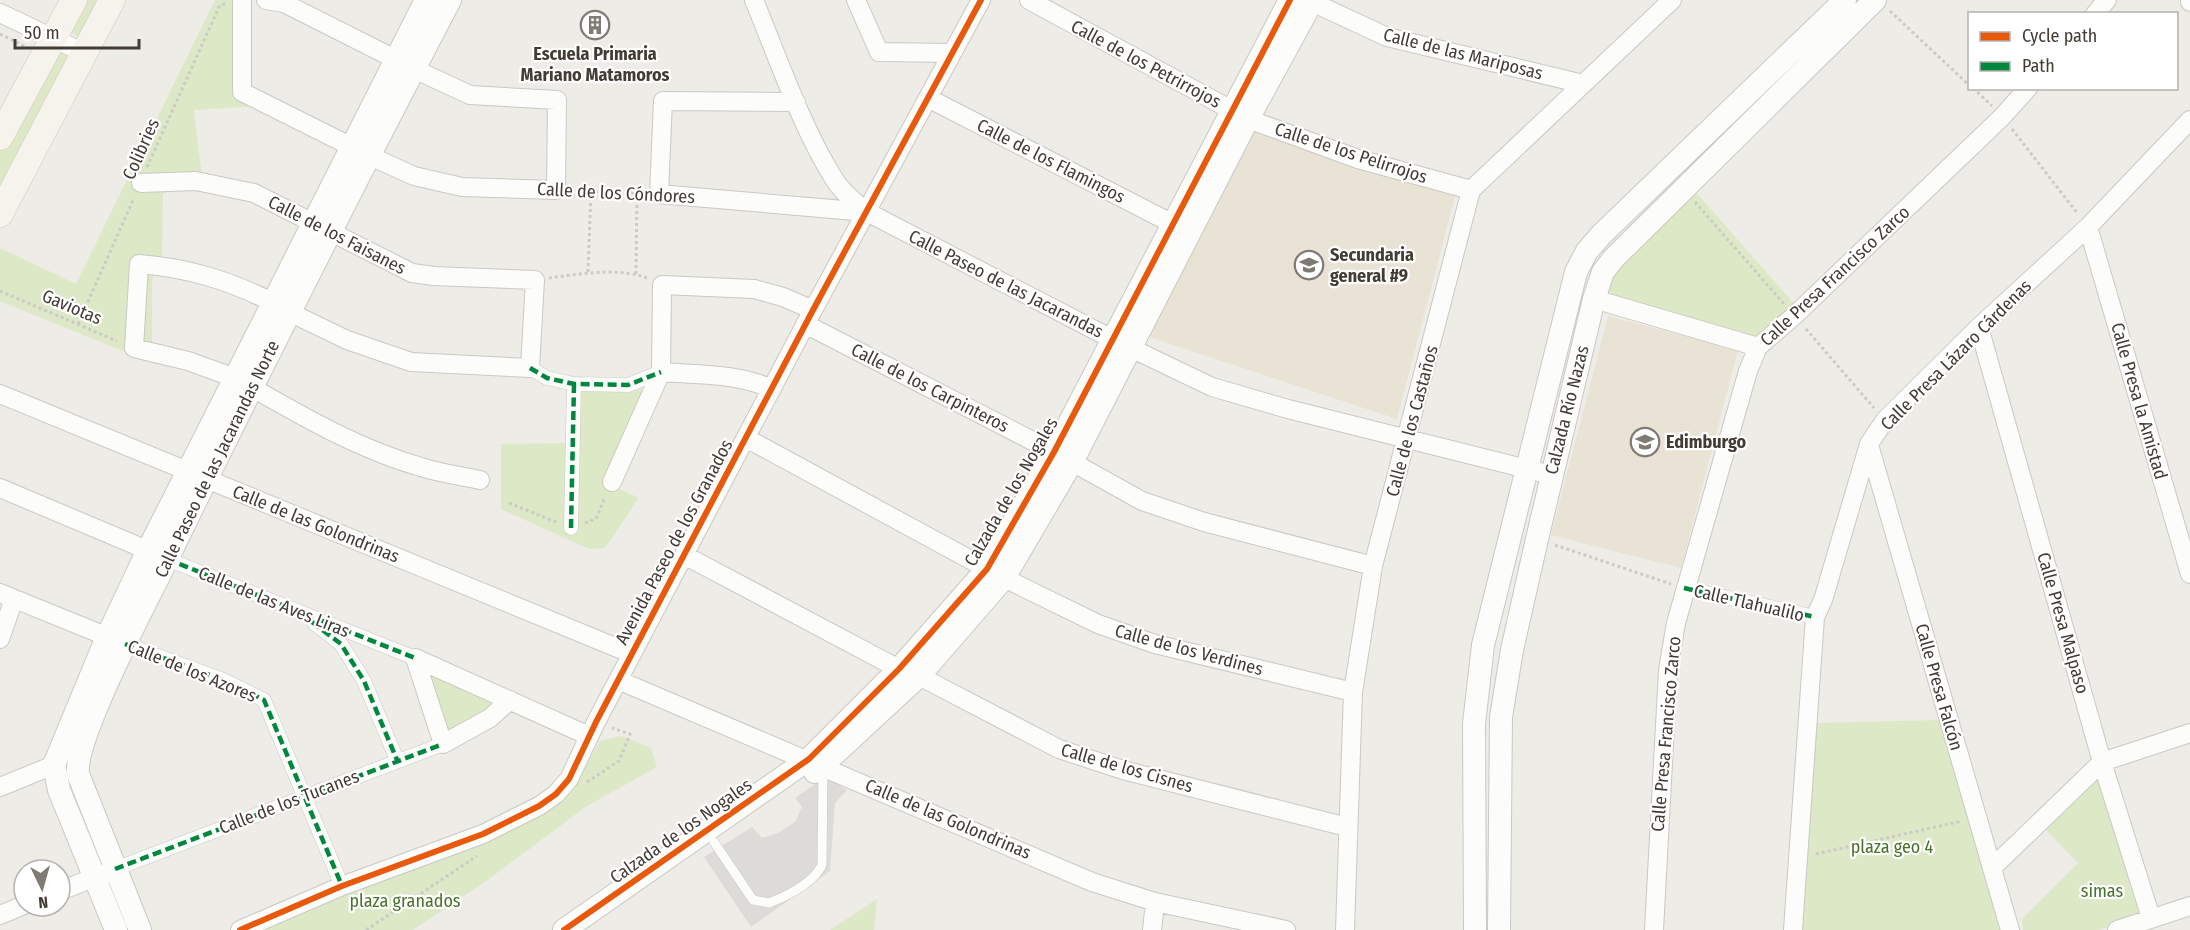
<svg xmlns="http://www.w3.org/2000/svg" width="2190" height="930" viewBox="0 0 2190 930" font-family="'Fira Sans Condensed',sans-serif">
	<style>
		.education { fill: #e9e3d6 }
		.green { fill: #dde8c7 }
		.parking { fill: #dddbd7 }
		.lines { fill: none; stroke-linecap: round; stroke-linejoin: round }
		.service-casing { stroke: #cac8c3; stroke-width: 10 }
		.pedestrian-casing { stroke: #cac8c3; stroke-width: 15 }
		.minor-casing { stroke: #cac8c3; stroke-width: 20 }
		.tertiary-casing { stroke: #cac8c3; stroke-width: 24 }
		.secondary-casing { stroke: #cdc9be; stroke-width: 27 }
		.path { stroke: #cccac6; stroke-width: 3; stroke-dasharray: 3 3; stroke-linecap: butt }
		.service { stroke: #fcfcfb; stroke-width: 9 }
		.pedestrian { stroke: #fcfcfb; stroke-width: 14 }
		.minor { stroke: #fcfcfb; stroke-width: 18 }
		.tertiary { stroke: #fcfcfb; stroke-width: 22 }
		.secondary { stroke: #f6f3ed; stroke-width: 26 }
		.quiet { stroke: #00873e; stroke-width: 4.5; stroke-dasharray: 9 4.5; stroke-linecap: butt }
		.cycleway-casing { stroke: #fff; stroke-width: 10 }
		.cycleway { stroke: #e8590c; stroke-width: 6 }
		.labels { text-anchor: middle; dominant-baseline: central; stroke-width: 4.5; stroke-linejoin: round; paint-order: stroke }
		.poi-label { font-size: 18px; font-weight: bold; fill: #433c34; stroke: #fff; text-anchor: start }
		.street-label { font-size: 18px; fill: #433c34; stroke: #fff }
		.park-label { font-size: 18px; fill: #49732a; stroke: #fff }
	</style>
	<rect width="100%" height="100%" fill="#eeece7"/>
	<!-- education -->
	<path class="education" d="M1252 125 1456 193 1397 419 1146 336Z
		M1608 316 1738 350 1681 568 1551 535Z"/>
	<!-- green -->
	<path class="green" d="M81 0H106L84 42 66 28Z
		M215 0H245L247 89 262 106 194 110 202 176 163 194 162 257 152 280V345L157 365 0 301V248L76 284Z
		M53 51 74 59 0 202V151Z
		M1693 189 1797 307 1758 343 1600 296 1611 268Z
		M650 386 606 482 639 498 605 548 589 549 501 509V444L566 443V388L629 393Z
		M423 666 507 700 446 739Z
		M1940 720 2002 930H1802L1817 723Z
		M621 736 651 748 657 767 587 806 489 879 413 930H252L548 808 573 791 600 741Z
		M2099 768 2147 913 2099 930H2023L2022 919 2078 863 2042 826Z
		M877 899 874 930H830Z"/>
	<!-- parking -->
	<path class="parking" d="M825 777 847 790 835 803 830 871 751 927 704 857 752 827 762 838 778 833 795 822 802 807 795 798Z"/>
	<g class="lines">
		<!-- service casing -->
		<g class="service-casing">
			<path id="service" d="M714 842 753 900 769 903C787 896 813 883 822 865L823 769"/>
		</g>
		<!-- pedestrian casing -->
		<g class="pedestrian-casing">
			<path id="pedestrian" d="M530 368 547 378 574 384 628 385 661 372
				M571 528 574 384
				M167 559 415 658
				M1684 588 1815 617
				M314 623 341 644 364 681 397 760
				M125 644 221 679 264 700 342 886
				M115 869 443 744"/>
		</g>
		<!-- minor casing -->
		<g class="minor-casing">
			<path id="minor" d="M242 0V92L352 147
				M266 0 284 3 395 59
				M754 0C778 58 801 126 834 179 842 192 854 202 867 212L1112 339 1212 387 1288 409 1551 475
				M856 0 879 52 952 53
				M1029 0 1248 119 1358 159 1471 190
				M2190 0V2
				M1312 2 1387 37 1583 84
				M0 13 84 53
				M2095 14 2107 0
				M928 98 1173 224
				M796 102 663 101 659 194 867 212
				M370 156 414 176 462 187 556 190 557 100 470 95 414 69
				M141 183 196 181 254 193 412 273 434 276 535 280 530 368 411 362 347 340 289 312
				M2088 227 2190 574
				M1594 299 1758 347
				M805 324 1054 452
				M1979 327 2102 762 2151 918
				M661 372C699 375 737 373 772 389
				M235 378 188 361 134 348 139 264C188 268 228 280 272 302
				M251 387C305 418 361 450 421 467 440 473 460 476 480 480
				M0 394 632 654
				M746 438 1004 578 1098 624 1155 644 1353 692
				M1869 445 2010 930
				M1072 462 1142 501 1204 522 1373 566
				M612 482 661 372 662 285 754 289 783 297 813 310
				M0 488 159 555
				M684 555 899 669
				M0 593 118 641
				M0 639 14 599
				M415 658 589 736
				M415 658 443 744 490 718 510 700
				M919 676 1059 749 1123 770 1347 827
				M618 680 1092 882 1155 902 1286 930
				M0 787 54 765
				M1992 868 2102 762 2190 733
				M60 891 106 873
				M0 915 24 905
				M240 930 342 886 483 834 539 806 556 794 569 779 596 722 813 310 981 0
				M1152 930 1155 902
				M1345 930 1353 692 1373 566 1471 190 1672 0
				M1654 930 1668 670 1676 623 1748 371 1758 347 1794 316 2002 117 2028 88
				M1793 930 1815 617 1823 600 1869 444 1885 420 1979 327 2088 227 2190 120
				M2117 930 2190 906"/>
		</g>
		<!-- tertiary casing -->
		<g class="tertiary-casing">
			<path id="tertiary" d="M815 772 919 676 1004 578 1072 462 1248 119 1313 0
				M116 930 59 790 54 765 107 637 148 550 426 0
				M140 930 78 774C74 739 141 612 160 574 254 381 351 190 450 0
				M564 930 809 759 899 669 987 569 1054 452 1290 0
				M1475 930 1474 724 1483 645 1576 272 1587 251 1602 234 1845 0
				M1499 930 1501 717 1512 650 1537 539 1594 299 1603 272 1614 258 1875 0"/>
		</g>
		<!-- secondary casing -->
		<g class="secondary-casing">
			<path id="secondary" d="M0 137 74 0
				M0 214 112 0"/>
		</g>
		<!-- path -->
		<path class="path" d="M1890 11 1970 86
			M0 34 26 47
			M1973 88 1992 106
			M2012 129 2078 214
			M147 167 220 5 225 4
			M571 191 642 193
			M1695 202 1784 304
			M588 272 591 191
			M636 274 637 193
			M549 278C580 274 617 267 647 278
			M0 291 117 341
			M78 324 134 198
			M1806 329 1874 408
			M509 503 556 522
			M585 523 596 519 605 497
			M1555 545 1671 584
			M587 782 619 761 630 734 612 728
			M1816 854 1962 821
			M366 930 477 856"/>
		<!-- service -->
		<use href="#service" class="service"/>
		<!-- pedestrian -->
		<use href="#pedestrian" class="pedestrian"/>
		<!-- minor -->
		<use href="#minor" class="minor"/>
		<!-- tertiary -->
		<use href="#tertiary" class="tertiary"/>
		<!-- secondary -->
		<use href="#secondary" class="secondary"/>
		<!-- quiet -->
		<path class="quiet" d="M530 368 547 378 574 384 628 385 661 372
			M571 528 574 384
			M167 559 415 658
			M1684 588 1815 617
			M312 622 341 644 364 681 397 760
			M125 644 221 679 264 700 342 886
			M115 869 443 744"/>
		<!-- cycleway casing -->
		<g class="cycleway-casing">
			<path id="cycleway" d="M240 930 342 886 483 834 539 806 556 794 569 779 596 722 813 310 981 0
				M564 930 809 759 899 669 987 569 1054 452 1290 0"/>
		</g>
		<!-- cycleway -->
		<use href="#cycleway" class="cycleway"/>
	</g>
	<!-- icons -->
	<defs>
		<g id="building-ring" transform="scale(1.5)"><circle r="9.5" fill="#fff" stroke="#7f7a73" stroke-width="1.5"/><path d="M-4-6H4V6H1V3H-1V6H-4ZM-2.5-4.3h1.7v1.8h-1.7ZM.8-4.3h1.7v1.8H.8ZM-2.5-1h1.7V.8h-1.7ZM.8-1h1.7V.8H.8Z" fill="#7f7a73"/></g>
		<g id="school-ring" transform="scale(1.5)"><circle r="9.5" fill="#fff" stroke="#7f7a73" stroke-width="1.5"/><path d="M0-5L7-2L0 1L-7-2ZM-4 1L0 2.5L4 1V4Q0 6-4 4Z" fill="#7f7a73"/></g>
	</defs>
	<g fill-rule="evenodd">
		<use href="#building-ring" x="595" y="25"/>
		<use href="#school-ring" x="1309" y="265"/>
		<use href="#school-ring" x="1645" y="442"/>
	</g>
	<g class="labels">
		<!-- poi labels -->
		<g class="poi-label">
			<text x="595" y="54" text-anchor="middle">Escuela Primaria<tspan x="595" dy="21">Mariano Matamoros</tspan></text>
			<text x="1330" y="255">Secundaria<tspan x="1330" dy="21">general #9</tspan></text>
			<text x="1666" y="442">Edimburgo</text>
		</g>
		<!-- street labels -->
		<g class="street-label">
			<text transform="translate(1463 54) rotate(14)">Calle de las Mariposas</text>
			<text transform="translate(1146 64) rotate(28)">Calle de los Petrirrojos</text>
			<text transform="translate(141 149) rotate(-66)">Colibries</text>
			<text transform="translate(1351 153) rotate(18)">Calle de los Pelirrojos</text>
			<text transform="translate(1051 161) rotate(27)">Calle de los Flamingos</text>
			<text transform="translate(616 193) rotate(3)">Calle de los Cóndores</text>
			<text transform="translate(337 235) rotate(27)">Calle de los Faisanes</text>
			<text transform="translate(1835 276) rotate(-43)">Calle Presa Francisco Zarco</text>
			<text transform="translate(1006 284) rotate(27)">Calle Paseo de las Jacarandas</text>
			<text transform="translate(72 307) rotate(23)">Gaviotas</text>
			<text transform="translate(1956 355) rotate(-45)">Calle Presa Lázaro Cárdenas</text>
			<text transform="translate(930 388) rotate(27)">Calle de los Carpinteros</text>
			<text transform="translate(2139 401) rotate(74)">Calle Presa la Amistad</text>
			<text transform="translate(1567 410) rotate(-76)">Calzada Río Nazas</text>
			<text transform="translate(1412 421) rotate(-75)">Calle de los Castaños</text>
			<text transform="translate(217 459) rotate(-64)">Calle Paseo de las Jacarandas Norte</text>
			<text transform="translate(1011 492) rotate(-60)">Calzada de los Nogales</text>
			<text transform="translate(316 524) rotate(22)">Calle de las Golondrinas</text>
			<text transform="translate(674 542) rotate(-62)">Avenida Paseo de los Granados</text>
			<text transform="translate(274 602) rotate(22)">Calle de las Aves Liras</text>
			<text transform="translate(1749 603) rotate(13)">Calle Tlahualilo</text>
			<text transform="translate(2063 623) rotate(74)">Calle Presa Malpaso</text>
			<text transform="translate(1189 650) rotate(15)">Calle de los Verdines</text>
			<text transform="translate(192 671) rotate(22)">Calle de los Azores</text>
			<text transform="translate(1939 687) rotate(74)">Calle Presa Falcón</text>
			<text transform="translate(1666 734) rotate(-85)">Calle Presa Francisco Zarco</text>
			<text transform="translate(1127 768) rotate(16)">Calle de los Cisnes</text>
			<text transform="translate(289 802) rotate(-21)">Calle de los Tucanes</text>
			<text transform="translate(948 819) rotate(23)">Calle de las Golondrinas</text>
			<text transform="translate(681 831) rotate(-35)">Calzada de los Nogales</text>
		</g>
		<!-- park labels -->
		<g class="park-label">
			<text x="1892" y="847">plaza geo 4</text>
			<text x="2102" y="891">simas</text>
			<text x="405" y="901">plaza granados</text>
		</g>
	</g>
	<!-- legend -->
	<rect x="1968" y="12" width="210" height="78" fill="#ffffff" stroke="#b4b1ae" stroke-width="1.5"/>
	<rect x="1980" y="32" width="30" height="9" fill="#e8590c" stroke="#b4b1ae" stroke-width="1.5"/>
	<text x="2022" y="42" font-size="18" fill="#433c34">Cycle path</text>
	<rect x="1980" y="62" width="30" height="9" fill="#00873e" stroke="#b4b1ae" stroke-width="1.5"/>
	<text x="2022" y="72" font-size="18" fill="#433c34">Path</text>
	<!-- north arrow -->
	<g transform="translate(42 888) rotate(175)"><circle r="28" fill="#ffffff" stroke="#b4b1ae" stroke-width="1.5"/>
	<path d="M0-4.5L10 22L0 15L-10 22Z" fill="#7f7a73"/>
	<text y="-9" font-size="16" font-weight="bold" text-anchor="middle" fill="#433c34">N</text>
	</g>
	<!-- scale -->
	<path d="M15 39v9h124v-9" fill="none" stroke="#433c34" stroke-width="3"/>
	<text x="24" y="39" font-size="18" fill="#433c34" stroke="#ffffff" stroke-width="4.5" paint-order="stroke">50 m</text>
</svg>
